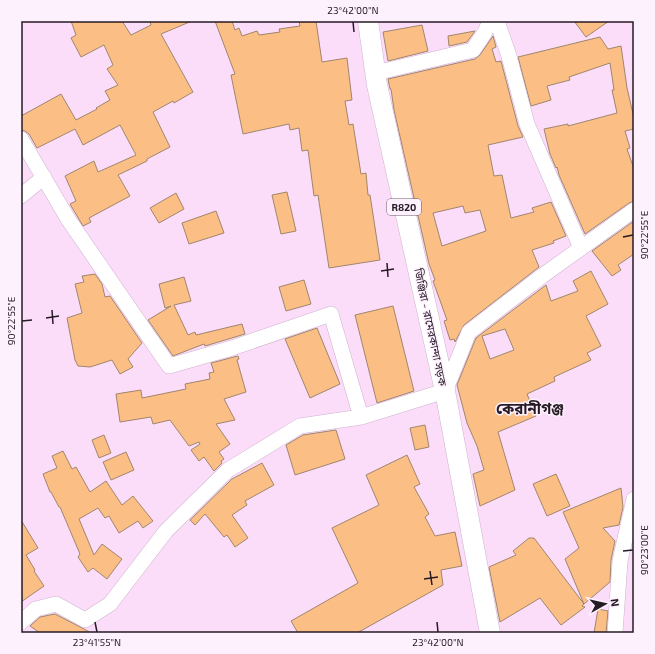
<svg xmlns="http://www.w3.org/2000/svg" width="655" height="654" viewBox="0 0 655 654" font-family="'Exo 2','Noto Sans Bengali',sans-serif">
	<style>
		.building { fill: #fbbf86; stroke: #a1856c; fill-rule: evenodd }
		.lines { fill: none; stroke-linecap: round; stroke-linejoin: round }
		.minor-casing { stroke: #ceb2cd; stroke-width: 16 }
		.major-casing { stroke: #ceb2cd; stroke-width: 21 }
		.minor { stroke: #fff; stroke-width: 15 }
		.major { stroke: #fff; stroke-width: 20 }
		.ticks { fill: none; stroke: #261b25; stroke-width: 1.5 }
		.labels { text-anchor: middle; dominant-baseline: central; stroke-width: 3; stroke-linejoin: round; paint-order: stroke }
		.shield { fill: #fdf1fd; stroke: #665b66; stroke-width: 1 }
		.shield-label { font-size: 10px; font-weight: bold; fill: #261b25 }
		.street-label { font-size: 11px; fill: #261b25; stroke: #fdf1fd }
		.district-label { font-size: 15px; font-weight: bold; fill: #261b25; stroke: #fdf1fd }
		.neatline { fill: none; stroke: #261b25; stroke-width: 1.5 }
		.ticks-label { font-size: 10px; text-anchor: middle; fill: #261b25 }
	</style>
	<rect width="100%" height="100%" fill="#fbddfa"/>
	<!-- building -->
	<path class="building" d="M71 21H122L131 35 151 25 150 21H192L161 34 193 92 174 103 173 101 153 112 170 147 147 159V161L118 175 130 196 89 218 91 222 83 226 70 204 76 201 65 176 94 161 98 172 136 155 120 125 83 145 75 129 37 148 29 134 25 131 21 130V116L61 94 76 120 97 109 96 108 110 100 105 91 118 85 107 69 113 65 104 45 81 57 71 38 76 35Z
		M215 21H232L235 30 239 28 242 36 257 31 259 35 280 32 279 29 300 26 299 21H316L322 62 347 58 352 100 345 101 349 125 353 124 361 174 366 173 368 195H370L380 260 329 268 318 195 314 196 308 150 302 151 299 128 290 130 289 124 243 134 231 75 235 74Z
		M574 21H609L586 37Z
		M422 25 428 51 388 61 383 32Z
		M475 31 467 42 449 46 448 36Z
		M493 36 496 47 492 49 496 62 501 61 518 126 523 137 488 145 494 176 502 175 511 218 534 212 532 208 551 202 566 236 553 241 554 243 532 250 539 267 464 325 455 342 454 339 450 340 444 321 447 320 433 281 435 280 429 264 394 110 391 89H390L388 79 475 59 480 55ZM463 206 465 213 480 210 486 231 442 246 433 213Z
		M600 37 608 49 621 46 627 88 634 118V129L625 131 630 148 627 149 634 169V201L629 203 585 234 559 175 557 167 556 168 550 154 544 129 568 124V126L617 113 612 90H614L610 63 569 77 570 80 547 86 551 100 531 106 518 57Z
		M287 192 296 231 281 234 272 195Z
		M176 193 184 209 159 223 150 208Z
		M216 211 224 233 189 244 182 223Z
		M634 221V254L618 265 621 270 612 276 592 251Z
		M591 271 608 304 586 316 601 346 587 353 591 360 554 377 555 381 527 394 536 416 498 432 515 490 480 506 473 474 484 470 477 446 467 423 457 385 476 338 546 285 551 301 578 291 573 281ZM505 329 514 350 490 359 482 336Z
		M95 274 102 284 105 297 110 296 142 343 128 359 133 367 120 374 112 360 90 367 78 366 75 360 67 318 82 313 75 284 84 282 82 276Z
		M184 277 191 301 174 305 188 335 195 332 196 335 242 324 245 334 205 346 204 344 173 356 148 320 171 306 165 308 159 284Z
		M304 280 311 304 286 311 279 287Z
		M393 306 414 391 377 403 355 315Z
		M317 328 340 384 310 398 285 339Z
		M238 356 239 359 237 360 246 392 224 399 235 420 216 424 230 444 219 452 224 459 221 461 222 463 214 471 204 457 199 461 191 450 200 444 199 442 189 446 170 420 153 424 151 417 120 422 116 394 141 390 142 398 186 389 185 384 210 379 209 373 214 372 211 363Z
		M425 425 429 447 415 450 410 428Z
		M336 430 345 459 295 475 286 445 303 435Z
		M104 435 111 453 99 458 92 440Z
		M63 451 72 469 76 467 90 492 106 481 122 505 133 496 153 521 143 528 138 521 119 533 109 516 105 518 98 508 79 519 94 555 102 544 122 559 107 579 93 568 88 572 78 557 80 554 60 507H59L51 492H50L43 474 57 468 52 456Z
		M126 452 134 470 111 480 103 462Z
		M407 455 420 484 414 487 429 514 425 517 435 536 455 532 462 566 441 570 443 585 357 633H298L291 621 358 583 332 528 379 505 366 475Z
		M262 463 274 485 245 501 247 505 232 515 248 538 235 547 227 535 224 537 205 514 195 525 190 520 232 479Z
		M556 474 570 506 547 516 533 484Z
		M621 488 623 507 619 525 603 528 615 541 611 560 610 582 584 604 565 559 579 548 563 512Z
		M21 520 38 548 26 555 35 570 34 571 44 586 21 602Z
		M529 538H534L584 604 582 606 585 607 561 625 540 598 500 622 489 567 516 555 513 551Z
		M598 609 608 611 606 633H594Z
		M55 614 84 629 91 633H40L30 626 40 617Z"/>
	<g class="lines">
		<!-- minor casing -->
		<g class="minor-casing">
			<path id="minor" d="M497 21 509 56 527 124 581 248
				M375 73 473 50 485 32 490 21
				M21 139 68 219 169 366 232 348 331 314 361 417 445 391 469 332 542 276 634 210
				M21 196 44 177
				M21 622 36 609 56 604 85 620 110 604 166 531 228 470 300 426 361 417
				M615 633 620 561 634 499"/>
		</g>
		<!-- major casing -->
		<g class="major-casing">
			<path id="major" d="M368 21 377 85 445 391 490 633"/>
		</g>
		<!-- minor -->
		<use href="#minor" class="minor"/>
		<!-- major -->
		<use href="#major" class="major"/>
	</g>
	<!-- ticks -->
	<path class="ticks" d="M353 22 354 32M623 237 633 235M387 263 388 277M381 271 394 269M52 310 53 324M46 318 59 316M22 321 32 320M623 551 633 550M430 571 432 585M424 579 438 577M95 622 97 632M437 622 438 632"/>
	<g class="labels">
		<!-- shield labels -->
		<rect class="shield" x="387" y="199" width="34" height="16" rx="3"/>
		<g class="shield-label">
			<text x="404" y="207">R820</text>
		</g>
		<!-- street labels -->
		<g class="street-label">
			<text transform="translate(431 327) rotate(78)">জিঞ্জিরা - রামেরকান্দা সড়ক</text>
		</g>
		<!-- district labels -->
		<g class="district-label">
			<text x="530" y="408">কেরানীগঞ্জ</text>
		</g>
	</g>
	<!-- border -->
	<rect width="655" height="654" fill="none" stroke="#fdf1fd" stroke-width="44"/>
	<!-- north arrow -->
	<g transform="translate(605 604) rotate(82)" stroke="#fdf1fd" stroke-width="3" paint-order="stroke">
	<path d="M0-3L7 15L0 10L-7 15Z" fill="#261b25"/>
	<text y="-6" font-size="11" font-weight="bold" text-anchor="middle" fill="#261b25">N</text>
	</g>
	<rect x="22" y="22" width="611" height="610" class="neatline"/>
	<g class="ticks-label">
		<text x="353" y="14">23°42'00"N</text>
		<text transform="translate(644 235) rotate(-90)" y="4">90°22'55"E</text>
		<text transform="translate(11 321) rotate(-90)" y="4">90°22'55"E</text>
		<text transform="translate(644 550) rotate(-90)" y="4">90°23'00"E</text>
		<text x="97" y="646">23°41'55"N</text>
		<text x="438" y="646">23°42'00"N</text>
	</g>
</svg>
